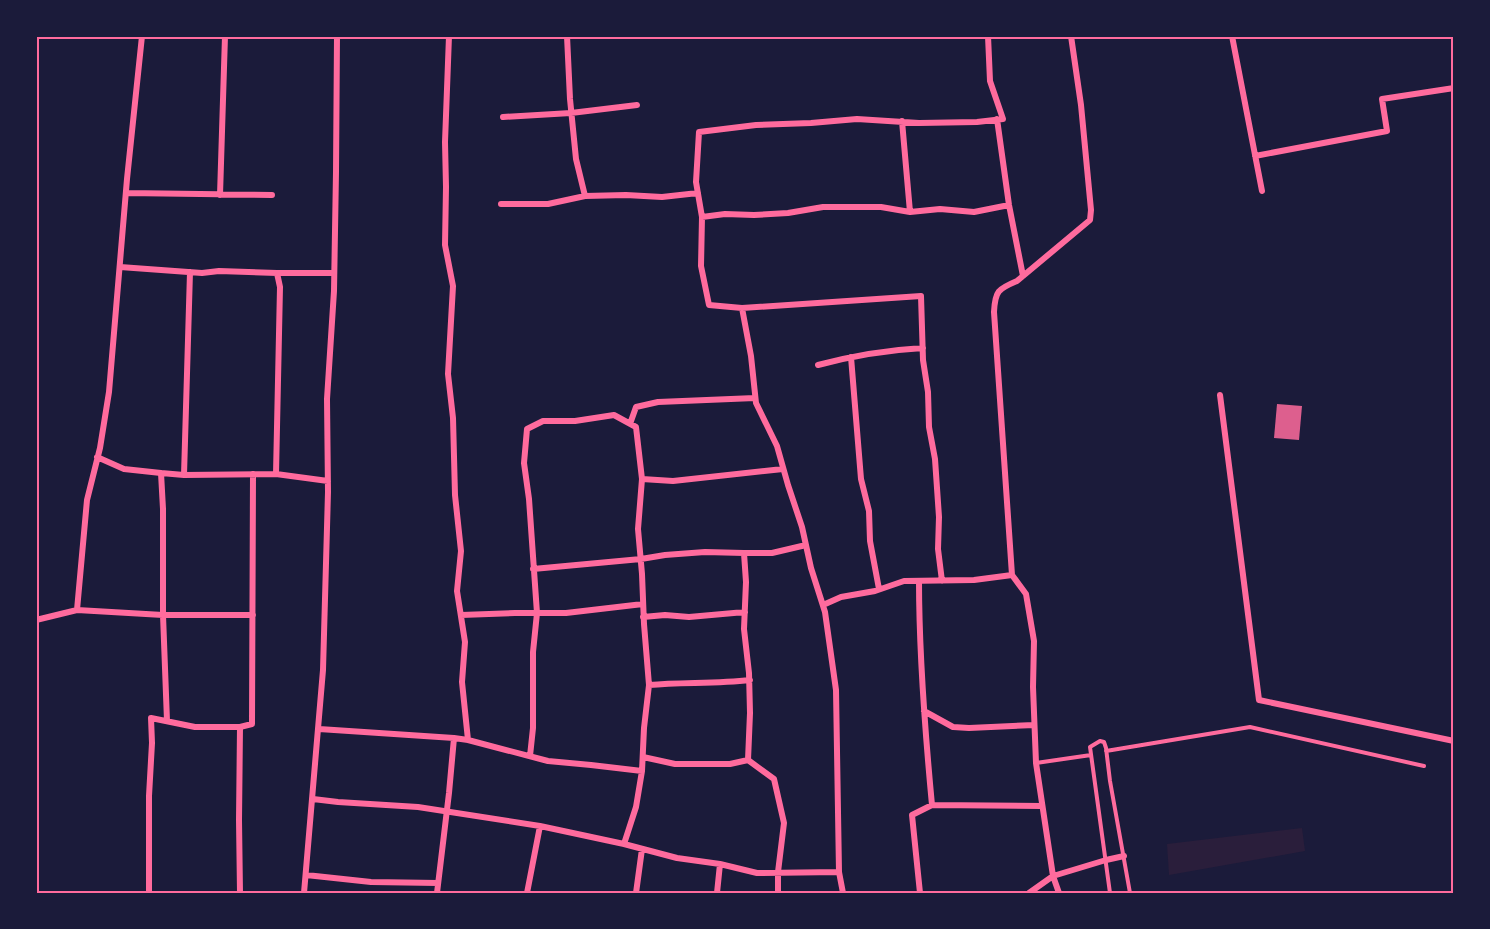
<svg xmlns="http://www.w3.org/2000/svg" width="1490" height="929" viewBox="0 0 1490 929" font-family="Poppins,sans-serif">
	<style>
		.green { fill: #2a1e3b }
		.building { fill: #dd5f8e }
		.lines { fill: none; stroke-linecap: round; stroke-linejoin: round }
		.service { stroke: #ff6b9d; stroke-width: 4 }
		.minor { stroke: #ff6b9d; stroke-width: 6 }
		.neatline { fill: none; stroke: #ff6b9d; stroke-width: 2 }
	</style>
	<rect width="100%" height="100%" fill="#1b1b3a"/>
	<!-- green -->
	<path class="green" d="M1302 828 1305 851 1169 875 1167 844Z"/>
	<!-- building -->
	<path class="building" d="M1277 404 1302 406 1299 440 1274 438Z"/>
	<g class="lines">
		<!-- service -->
		<path class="service" d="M1106 751 1250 727 1424 766
			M1036 763 1091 755
			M1110 893 1090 747 1100 741 1104 742 1106 748 1110 781 1130 893"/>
		<!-- minor -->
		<path class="minor" d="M567 36 570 99 576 159 585 196
			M1232 36 1262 191
			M503 117 571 113 637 105
			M997 119 1009 205 1023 276
			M902 121 910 212
			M1255 156 1387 131 1382 99 1454 88
			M126 193 272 195
			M220 195 225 36
			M501 204H548L585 196 626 195 662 197 698 193
			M702 217 725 214 754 215 788 213 823 207H881L910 212 940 209 974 212 1009 205
			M120 267 202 273 219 271 277 273H334
			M742 308 921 296 923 360 928 392 929 427 935 459 939 517 938 549 942 581
			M851 357 861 479 869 511 870 541 879 589
			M818 365C852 356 887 350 923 348
			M1220 395 1259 700 1454 741
			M630 424 636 407 658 402 755 398
			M97 457 124 469 161 473
			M276 474 280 287 277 273
			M184 475 190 272
			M642 479 673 481 783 469
			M744 553H772L806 545
			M533 569 641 559 665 555 705 552 744 553 746 582 744 629 749 673 750 713 748 760 730 764H675L643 757
			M1012 575 994 312C995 291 998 289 1017 281L1090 220 1091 210 1081 105 1071 36
			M919 581C919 656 925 731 932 805
			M823 605 841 597 875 591 904 581 974 580 1012 575 1026 594 1034 641 1033 687 1036 763 1053 876 1059 893
			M77 610 163 615H253
			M461 615 515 613H566L643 604
			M643 617 665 615 689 617 745 612
			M36 620 77 610 87 500 100 448 109 392 127 179 142 36
			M649 685C683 682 716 684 750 680
			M924 711 953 727 969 728 1034 725
			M167 721 163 615V509L161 473 184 475 276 474 328 481
			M240 727 252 724 253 474
			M319 729 454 738
			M468 740 548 761 591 765 642 771
			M530 756 533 728V652L537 613 529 499 524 463 527 429 543 421H575L614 415 636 427 642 479 638 529 642 574 644 624 649 685 644 728 642 771 636 807 624 844
			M748 760 774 779 784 823 778 872V893
			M313 799 338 802 418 807 540 826
			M306 875 371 882 438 883
			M149 893V796L152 743 151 718 195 727H240L239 820 240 893
			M304 893 323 670 328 492 327 399 334 291 336 172 337 36
			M437 893 449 793 454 738 468 740 462 682 465 642 457 591 461 551 455 495 453 418 448 374 453 286 445 245 446 187 445 142 449 36
			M527 893 540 826 624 844 677 858 720 864 757 873 839 872
			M636 893 642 849
			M717 893 720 864
			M843 893 839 872 836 690 825 612 811 568 802 527 788 485 777 446 756 403 751 356 742 308 709 305 701 266 702 217 696 182 699 132 756 125 811 123 857 119 919 123 977 122 1003 119 990 81 988 36
			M920 893 912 815 932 805 1042 806
			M1029 893 1053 876 1106 860 1124 856"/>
	</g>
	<!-- border -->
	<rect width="1490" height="929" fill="none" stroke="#1b1b3a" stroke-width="75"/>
	<rect x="38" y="38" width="1414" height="854" class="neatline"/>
</svg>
